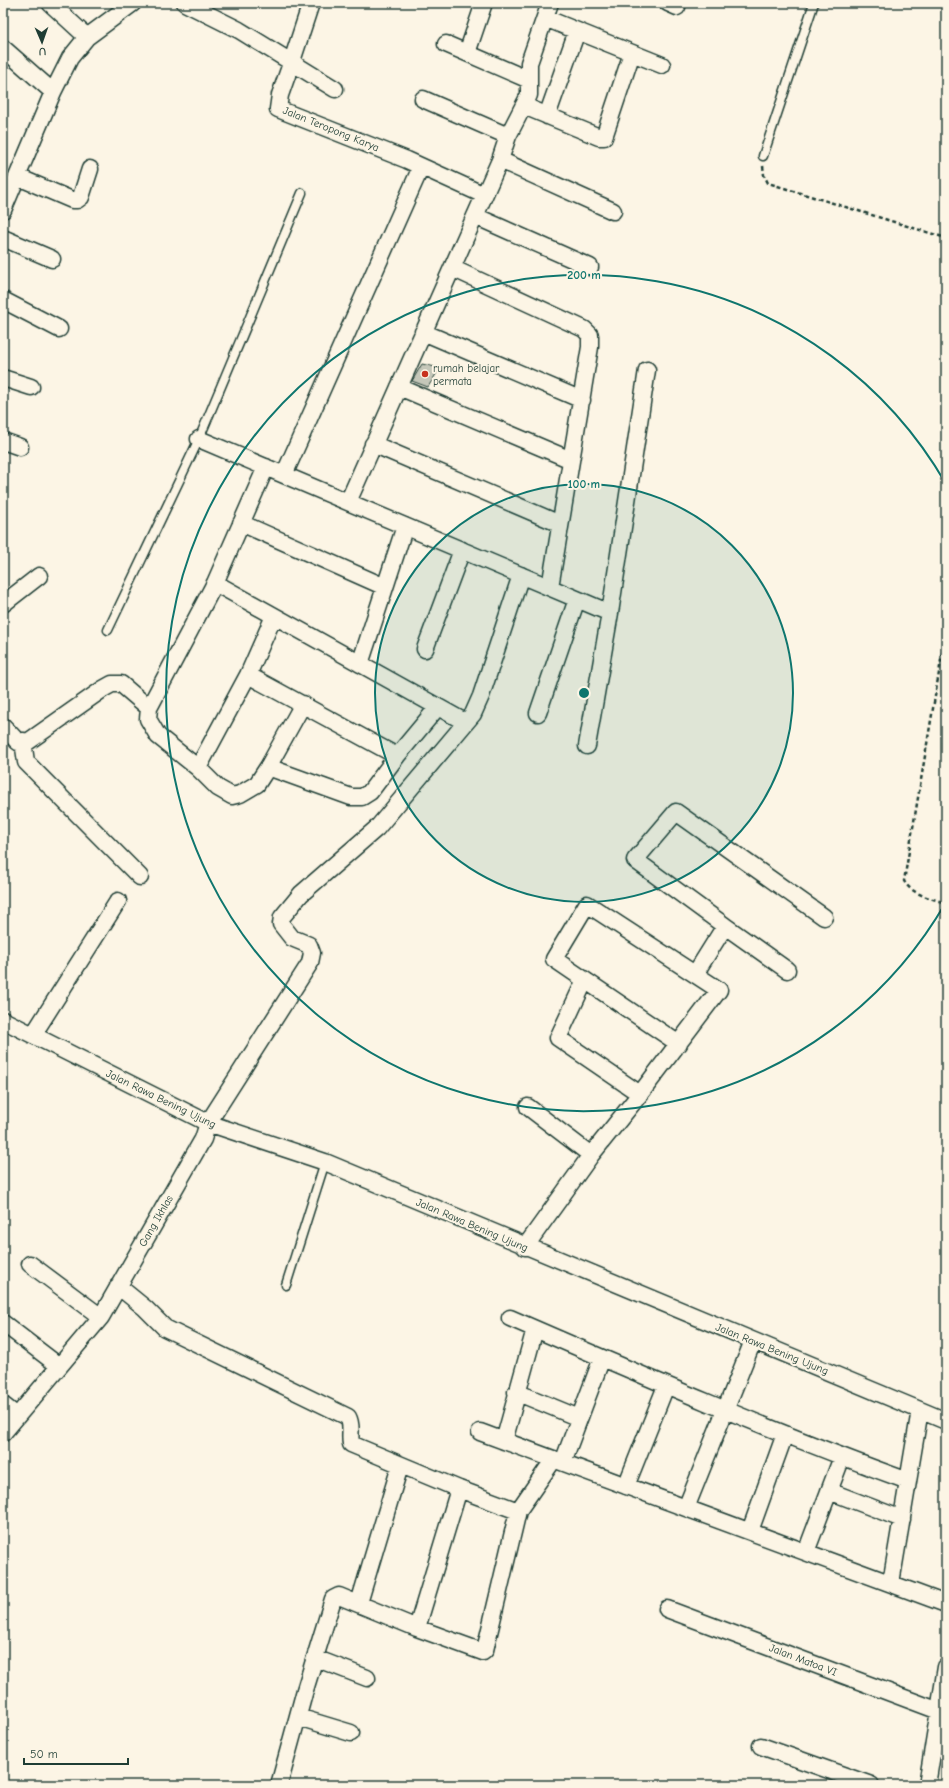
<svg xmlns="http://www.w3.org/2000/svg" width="949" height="1788" viewBox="0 0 949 1788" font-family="'Comic Neue',sans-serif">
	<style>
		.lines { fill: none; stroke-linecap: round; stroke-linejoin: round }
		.stream { stroke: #758479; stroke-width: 4 }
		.building { fill: #c5c7b9; stroke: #1f3d34 }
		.lane-casing { stroke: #1f3d34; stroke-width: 11 }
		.street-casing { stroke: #1f3d34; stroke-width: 19 }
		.path { stroke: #1f3d34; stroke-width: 2.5; stroke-dasharray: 4 3; stroke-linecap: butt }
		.lane { stroke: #fcf5e5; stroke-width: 8 }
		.street { stroke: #fcf5e5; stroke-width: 16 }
		.ring { fill: none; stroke: #0f766e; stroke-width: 2 }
		.poi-dot { fill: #c8321e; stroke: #fcf5e5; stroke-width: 1.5 }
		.labels { text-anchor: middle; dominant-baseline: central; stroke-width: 4; stroke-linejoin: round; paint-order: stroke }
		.street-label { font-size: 11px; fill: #1f3d34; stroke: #fcf5e5 }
		.poi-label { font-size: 11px; fill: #1f3d34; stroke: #fcf5e5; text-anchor: start }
		.centre { fill: #0f766e; stroke: #fcf5e5; stroke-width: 2 }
		.ring-label { font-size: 12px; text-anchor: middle; font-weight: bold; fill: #0f766e; stroke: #fcf5e5; stroke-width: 4; stroke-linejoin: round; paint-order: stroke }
	</style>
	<rect width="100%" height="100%" fill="#fcf5e5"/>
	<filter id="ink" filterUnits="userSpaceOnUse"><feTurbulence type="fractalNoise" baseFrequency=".025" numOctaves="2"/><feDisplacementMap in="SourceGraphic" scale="8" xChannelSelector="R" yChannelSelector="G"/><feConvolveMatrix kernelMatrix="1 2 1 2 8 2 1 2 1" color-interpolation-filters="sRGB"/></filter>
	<g filter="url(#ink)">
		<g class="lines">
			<!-- stream -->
			<path class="stream" d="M943 1734 946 1719"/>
		</g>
		<!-- building -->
		<path class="building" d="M422 364 440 368 428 387 412 381Z"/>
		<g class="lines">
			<!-- lane casing -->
			<g class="lane-casing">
				<path id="lane" d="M763 156 814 3
					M108 630 199 439 302 193
					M286 1285 325 1162"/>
			</g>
			<!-- street casing -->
			<g class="street-casing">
				<path id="street" d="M50 3 87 37
					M185 3 239 30 335 89
					M311 3 292 61 280 95 278 109 407 160 484 195
					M668 3 677 7
					M545 18 662 65
					M446 44 529 80
					M3 48 53 92
					M467 53 484 3
					M423 99 508 136
					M524 106 599 137H604L632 53
					M547 116 577 31
					M500 160 613 211
					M18 177 72 200H77L81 197 90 169
					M3 210 53 92 70 58 87 37 133 3
					M475 216 590 267
					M3 238 52 259
					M452 268 584 329 590 335V347L550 587
					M3 300 59 329
					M423 332 582 400
					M3 378 31 387
					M399 387 571 460
					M199 439 610 613
					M3 441 20 447
					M373 444 560 524
					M284 475 421 167
					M348 502 500 160 508 136 529 95V63L550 3
					M241 523 385 587
					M215 583 465 722
					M3 604 39 576
					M425 649 462 550
					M360 664 405 526
					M248 675 397 756
					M149 708 148 719 158 736 198 768 218 788 232 796 240 794 257 784 268 767 303 704
					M538 713 577 599
					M3 726 18 742 29 741 103 689 112 684H121L149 708 215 583 266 467
					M23 741 26 762 140 877
					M587 746 610 613 647 370
					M268 767 351 797H362L370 792 397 756 437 708
					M198 768 248 675 274 616
					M725 926 635 860 676 812 824 917
					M695 974 725 926 787 970
					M585 980 558 1038 640 1094
					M3 1020 208 1123 325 1162 946 1421
					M33 1035 118 901
					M528 1107 591 1155
					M525 1247 591 1155 640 1094 719 990 587 904 554 959 679 1044
					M30 1264 101 1317
					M118 1286 145 1308 165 1328 348 1417C353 1426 349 1434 351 1444L459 1489 518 1511
					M510 1318C641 1375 773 1432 908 1481
					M3 1323 59 1366
					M516 1392 579 1418
					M3 1405 17 1416
					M480 1432 946 1604
					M3 1433 101 1317 203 1139 208 1123 310 963 312 953 309 945 292 938 281 924 282 917 301 894 377 828 473 714 481 696 521 575
					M504 1441 535 1329
					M563 1462 602 1358
					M626 1486 666 1386
					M829 1491 902 1519
					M686 1508 753 1341
					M750 1531 785 1434
					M806 1552 842 1457
					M891 1583 920 1410
					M359 1603 400 1466
					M667 1609 939 1711
					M417 1628 459 1489
					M315 1658 367 1678
					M298 1717 351 1733
					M761 1746 871 1785
					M279 1785 305 1690 333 1599 339 1596 417 1628 483 1652 485 1650 518 1511 554 1459
					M927 1785 946 1667"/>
			</g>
			<!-- path -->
			<path class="path" d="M763 166 764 175 768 183 946 238
				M946 631 904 881C912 895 931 898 946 903"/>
			<!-- lane -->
			<use href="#lane" class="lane"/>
			<!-- street -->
			<use href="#street" class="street"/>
		</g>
	</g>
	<!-- distance rings -->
	<circle cx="584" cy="693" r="209" fill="#0f766e" fill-opacity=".12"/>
	<g class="ring">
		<circle cx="584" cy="693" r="209"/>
		<path d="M946 902A418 418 0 1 1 946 484"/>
	</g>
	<!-- markers -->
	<circle class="poi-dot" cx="425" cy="374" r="4"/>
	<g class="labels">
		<!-- street labels -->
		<g class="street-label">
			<text transform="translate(331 129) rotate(22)">Jalan Teropong Karya</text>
			<text transform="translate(161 1099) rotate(26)">Jalan Rawa Bening Ujung</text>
			<text transform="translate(156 1221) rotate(-60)">Gang Ikhlas</text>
			<text transform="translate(472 1225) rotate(23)">Jalan Rawa Bening Ujung</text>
			<text transform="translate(772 1349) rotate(22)">Jalan Rawa Bening Ujung</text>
			<text transform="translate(803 1660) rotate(21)">Jalan Matoa VI</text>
		</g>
		<!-- poi labels -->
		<g class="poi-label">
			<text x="433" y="368">rumah belajar<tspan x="433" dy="13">permata</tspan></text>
		</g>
	</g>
	<circle cx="584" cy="693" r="6" class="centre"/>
	<g class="ring-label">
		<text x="584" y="279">200 m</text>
		<text x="584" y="488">100 m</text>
	</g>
	<!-- margin -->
	<rect width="949" height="1788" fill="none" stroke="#fcf5e5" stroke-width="16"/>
	<rect x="8" y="8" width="933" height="1772" fill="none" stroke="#1f3d34" stroke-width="1.5" filter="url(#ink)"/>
	<!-- north arrow -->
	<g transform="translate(42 42) rotate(178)" stroke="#fcf5e5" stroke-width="3" paint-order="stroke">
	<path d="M0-3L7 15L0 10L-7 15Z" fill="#1f3d34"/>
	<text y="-6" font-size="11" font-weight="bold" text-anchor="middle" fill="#1f3d34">U</text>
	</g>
	<!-- scale -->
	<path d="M24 1758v6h104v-6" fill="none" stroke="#1f3d34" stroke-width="2"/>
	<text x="30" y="1758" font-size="12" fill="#1f3d34" stroke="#fcf5e5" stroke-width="3" paint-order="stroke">50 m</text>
</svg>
